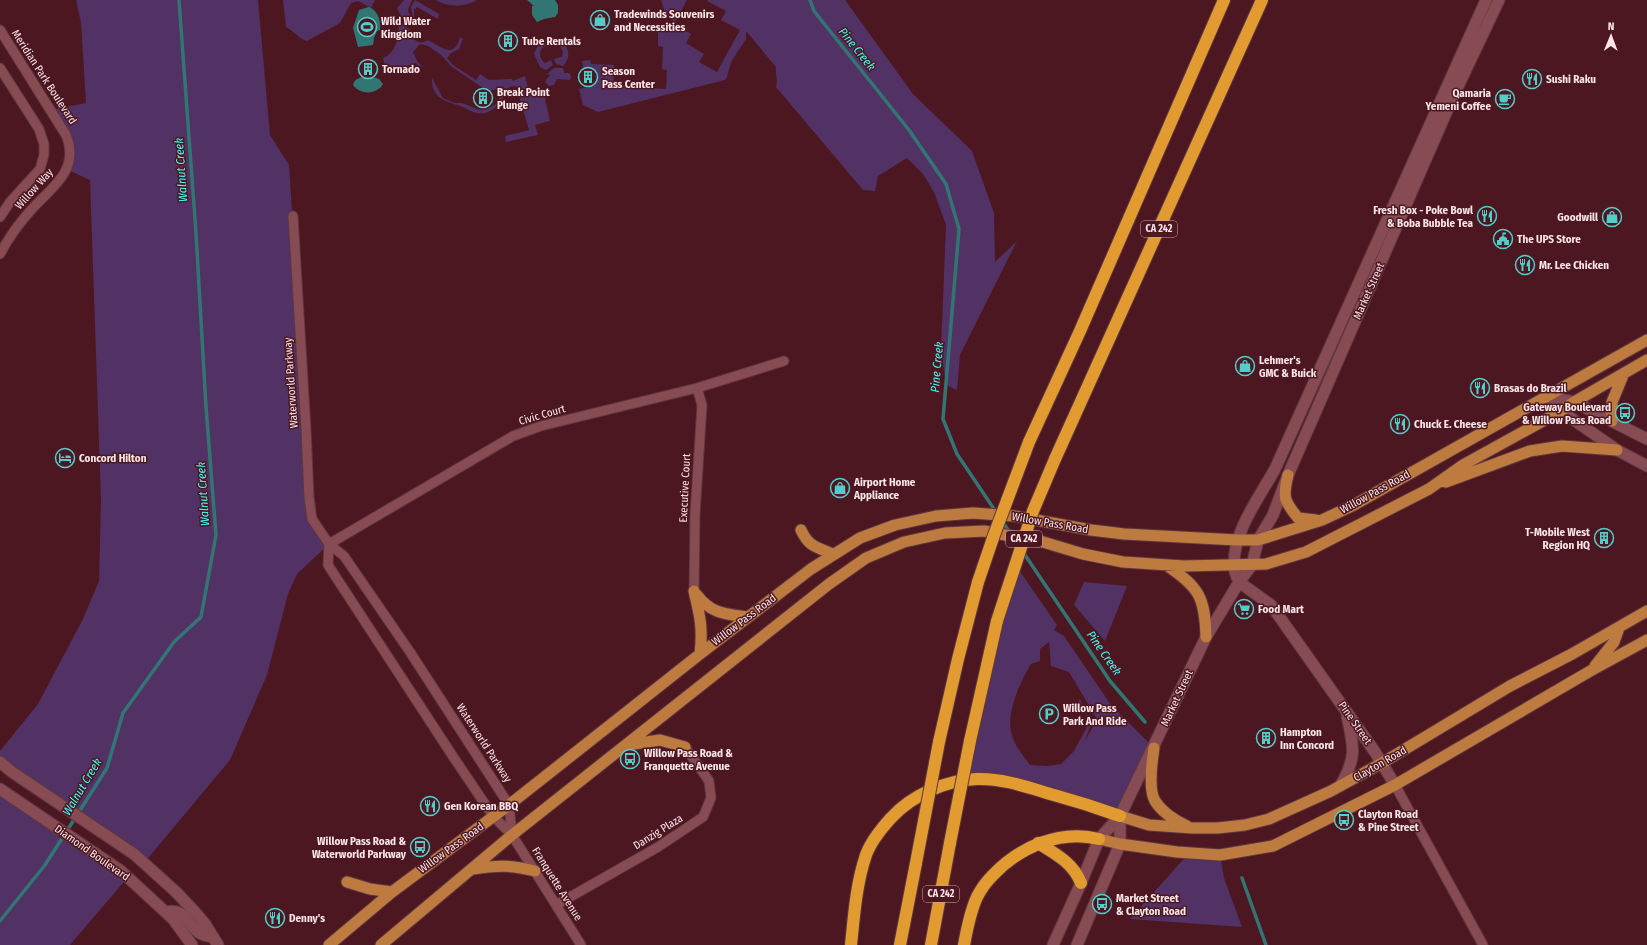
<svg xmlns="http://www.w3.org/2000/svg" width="1647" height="945" viewBox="0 0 1647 945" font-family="'Fira Sans Condensed',sans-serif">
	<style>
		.green { fill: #523164; fill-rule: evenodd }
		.water { fill: #327674 }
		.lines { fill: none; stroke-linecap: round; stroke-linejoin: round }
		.stream { stroke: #327674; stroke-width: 3.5 }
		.minor-casing { stroke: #60373f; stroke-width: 11 }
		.tertiary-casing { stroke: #60373f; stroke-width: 13 }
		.secondary-casing { stroke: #60373f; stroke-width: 13 }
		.primary-casing { stroke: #60373f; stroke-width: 13 }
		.motorway-casing { stroke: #60373f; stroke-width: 14 }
		.minor { stroke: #874c53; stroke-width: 9 }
		.tertiary { stroke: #874c53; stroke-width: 11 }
		.secondary { stroke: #874c53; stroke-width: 11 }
		.primary { stroke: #be7b3f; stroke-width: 11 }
		.motorway { stroke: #e29b31; stroke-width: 12 }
		.motorway-bridge-casing { stroke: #60373f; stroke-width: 14; stroke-linecap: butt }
		.motorway-bridge { stroke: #e29b31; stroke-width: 12 }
		.labels { text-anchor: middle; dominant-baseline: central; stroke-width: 3; stroke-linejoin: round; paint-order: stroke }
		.shield { fill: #4c1721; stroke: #c6a7ab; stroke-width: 1 }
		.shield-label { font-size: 10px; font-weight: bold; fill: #fbe5e6 }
		.poi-label { font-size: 11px; font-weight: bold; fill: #fbe5e6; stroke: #4c1721; text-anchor: start }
		.street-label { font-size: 11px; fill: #fbe5e6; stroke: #4c1721 }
		.water-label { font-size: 12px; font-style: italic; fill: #40fdf8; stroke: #4c1721 }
	</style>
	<rect width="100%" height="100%" fill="#4c1721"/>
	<!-- green -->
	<path class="green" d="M76 0H258L270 135 289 165 312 519 329 544 297 574 288 594 267 675 230 760 144 863 0 762V751L38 704 83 619 99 581 101 500 90 180 66 169 71 150 51 110 86 103 81 23Z
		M283 0H375L371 8 358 1 351 3 340 23 307 41C299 39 294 31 286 27Z
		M404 0H412L408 10 410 16V25L404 22 397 8Z
		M415 0 439 14 438 19 417 7 414 10V23L411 7Z
		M435 0H477C464 8 449 7 435 0Z
		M661 0H687L675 22 665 13Z
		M708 0H845L913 94 972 151 994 213 995 262 1017 241 960 355 957 390 946 385 941 349 946 225 934 192 923 174 907 158 878 176 875 191 863 190 776 87C778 80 775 74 776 67L746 31V39L731 62 727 77 725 80 598 112 583 105 579 89 587 87 582 61 590 60 591 64 614 65 613 86 666 89 667 70 662 69 663 47 658 46V28L674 24 691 34 686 43 704 54 699 62 717 72 740 30 721 20 726 11 707 1Z
		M398 19 404 26 409 29C410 39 419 46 428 40 434 43 447 53 453 49 457 47 459 41 460 37L463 39 459 49 451 53 447 58 453 65 476 80 480 74 489 80 512 79 513 81 525 76 529 92H534L545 98 550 121 535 125 538 135 506 142 505 136 529 130 516 86 509 87C503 99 494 116 477 113 471 112 466 108 460 106 444 101 431 97 432 78L443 98 454 103H462L480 110 487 109 496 104 500 97 504 86 490 91 486 90 452 67 441 55 428 46 420 44 413 52 417 61 426 70 421 66 417 65 416 63C406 66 385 76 383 58 398 52 400 32 398 19Z
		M550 37C565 39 575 53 563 66L556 64 554 59 562 57 563 52 560 46 551 44Z
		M546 39V46L542 48C538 54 540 59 545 63L551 60 553 65 546 70 540 67 534 54 539 43Z
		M554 68H563L564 73H569L571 76 570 80 557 79 554 85 549 86 546 83V80L550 75 547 74Z
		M1015 564 1057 625 1054 630 1064 636 1111 705 1154 748 1120 816 1034 789 962 781ZM1049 642 1051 666 1069 672 1097 719 1085 741 1091 724 1080 699 1076 708 1086 711 1087 727 1074 751 1061 764 1047 766 1030 765C1023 755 1015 747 1012 735 1005 715 1020 682 1031 664L1040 661V649Z
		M1084 582 1127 586 1105 641 1074 605Z
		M0 789 128 877 70 945H0Z
		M1189 853 1220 855 1224 878 1242 927 1130 919Z"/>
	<!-- water -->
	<path class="water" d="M527 0H555L558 5V13L555 17 544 19 537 22 532 15V6H534Z
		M369 7C378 11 381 20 380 30L377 31 374 38 373 45 358 47 353 28 359 10Z
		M370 76 379 79 383 84C377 95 360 95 353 85 355 77 362 77 370 76Z"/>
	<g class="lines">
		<!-- stream -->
		<path class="stream" d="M810 0 814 11 909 130 946 184 959 229 943 419 957 454 996 512
			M1002 521 1011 534
			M1023 552 1110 681 1145 722
			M1242 878 1266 945
			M0 921 45 865 107 768 123 713 174 642 201 617 216 535 206 407 196 233 179 0"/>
		<!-- minor casing -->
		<g class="minor-casing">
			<path id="minor" d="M0 30 66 135C80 170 53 186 32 209 19 223 9 237 0 254
				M0 68 39 129 44 144V155L40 169 10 202 0 217
				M293 216 306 429 309 497 312 519 329 544 344 556 410 652 509 805 512 835
				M329 544 513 436 541 426 697 388 784 361
				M329 544 328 565 452 755 493 816 512 835 581 945
				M694 591 695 515 702 405 697 388
				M1395 785 1483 945
				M556 905 658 847 703 817 711 798 709 781 685 747"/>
		</g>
		<!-- tertiary casing -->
		<g class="tertiary-casing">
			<path id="tertiary" d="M1239 582 1271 605 1375 752 1395 785
				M1340 786C1357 758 1354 747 1347 716
				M166 912C188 907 187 929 204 935 207 936 210 936 213 937
				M1053 945 1081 883 1099 839
				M1077 945 1120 844"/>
		</g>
		<!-- secondary casing -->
		<g class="secondary-casing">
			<path id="secondary" d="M1549 396 1561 411 1581 425 1617 450 1647 466
				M1549 396 1574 402 1647 439
				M1239 582C1237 577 1233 570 1234 564 1234 530 1259 498 1275 469L1486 0
				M0 762 12 772 134 854 176 892 194 911 205 924 218 945
				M0 789 121 871 173 919 192 945
				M1120 816V844
				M1099 839 1120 816 1206 637 1239 582 1252 565 1258 540 1273 515 1288 475 1453 97 1499 0"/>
		</g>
		<!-- primary casing -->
		<g class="primary-casing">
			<path id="primary" d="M1612 421V402L1624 373
				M1288 475C1283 496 1283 500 1298 518L1316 520
				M1446 482 1530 451 1562 446 1617 450
				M801 530C809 547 816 547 833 554
				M1166 565C1199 587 1205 597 1206 637
				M694 591C700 616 703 628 700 654
				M697 595C711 614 726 614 748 617
				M1595 666 1614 642 1619 628
				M627 745 660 740 685 747
				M1154 748C1152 761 1148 789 1155 801 1162 812 1176 821 1187 826
				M1120 816 1149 825 1193 828H1218L1245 825 1269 819 1331 791 1382 763 1510 686 1572 654 1647 611
				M1099 839 1120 844 1177 852 1220 855 1273 846 1395 785 1592 670 1647 640
				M473 869C498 865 511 865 535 871
				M347 882 370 889 392 892
				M329 945 392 892 509 805 700 654 811 569 860 538 895 525 936 516 973 513 1014 516 1091 530 1124 534 1237 540H1258L1322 520 1354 505 1647 340
				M381 945 512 835 829 584 866 558 904 542 945 533 984 531 1043 542 1083 554 1123 562 1184 566 1266 564 1306 552 1429 489 1463 465 1561 411 1574 402 1647 360"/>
		</g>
		<!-- motorway casing -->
		<g class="motorway-casing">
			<path id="motorway" d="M1029 442 1080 331 1224 0
				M1055 459 1262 0
				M970 741 997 621
				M939 742 958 659 978 582
				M1038 843C1056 854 1073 863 1081 883
				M851 945C854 916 856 886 865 858 869 844 881 829 891 818 912 795 946 780 977 779 1003 778 1030 788 1054 795 1076 801 1098 808 1120 816
				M900 945 916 863
				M931 945 950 843
				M964 945C967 929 970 912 977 897 981 889 987 881 993 875 1020 847 1060 829 1099 839"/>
		</g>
		<!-- minor -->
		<use href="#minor" class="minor"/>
		<!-- tertiary -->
		<use href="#tertiary" class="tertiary"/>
		<!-- secondary -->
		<use href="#secondary" class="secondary"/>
		<!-- primary -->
		<use href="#primary" class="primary"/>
		<!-- motorway -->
		<use href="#motorway" class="motorway"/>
		<!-- motorway-bridge casing -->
		<g class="motorway-bridge-casing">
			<path id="motorway-bridge" d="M978 582 994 535 1029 442
				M997 621 1033 511 1055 459
				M950 843 970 741
				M916 863 939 742"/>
		</g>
		<!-- motorway-bridge -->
		<use href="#motorway-bridge" class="motorway-bridge"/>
	</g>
	<!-- icons -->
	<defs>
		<g id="shop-ring" transform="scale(1)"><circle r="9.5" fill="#4c1721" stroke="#53cdc9" stroke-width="1.5"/><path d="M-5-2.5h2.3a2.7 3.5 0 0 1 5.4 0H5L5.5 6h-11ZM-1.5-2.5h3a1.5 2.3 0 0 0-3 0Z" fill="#53cdc9"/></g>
		<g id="stadium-ring" transform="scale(1)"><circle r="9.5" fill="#4c1721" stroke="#53cdc9" stroke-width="1.5"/><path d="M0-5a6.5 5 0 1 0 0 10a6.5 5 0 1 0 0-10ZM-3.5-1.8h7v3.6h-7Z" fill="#53cdc9"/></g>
		<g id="building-ring" transform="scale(1)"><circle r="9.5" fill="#4c1721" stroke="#53cdc9" stroke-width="1.5"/><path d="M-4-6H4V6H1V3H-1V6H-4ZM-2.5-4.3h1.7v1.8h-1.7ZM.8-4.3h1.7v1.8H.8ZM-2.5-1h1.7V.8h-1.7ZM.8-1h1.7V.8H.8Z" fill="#53cdc9"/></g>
		<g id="restaurant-ring" transform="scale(1)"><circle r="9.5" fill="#4c1721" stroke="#53cdc9" stroke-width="1.5"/><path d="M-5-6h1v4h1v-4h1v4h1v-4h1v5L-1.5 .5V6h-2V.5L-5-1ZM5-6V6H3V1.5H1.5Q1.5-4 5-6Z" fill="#53cdc9"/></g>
		<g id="cafe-ring" transform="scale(1)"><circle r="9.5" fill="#4c1721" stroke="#53cdc9" stroke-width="1.5"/><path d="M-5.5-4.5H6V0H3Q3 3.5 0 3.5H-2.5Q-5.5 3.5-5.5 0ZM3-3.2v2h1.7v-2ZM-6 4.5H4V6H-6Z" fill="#53cdc9"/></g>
		<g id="civic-ring" transform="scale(1)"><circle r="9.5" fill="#4c1721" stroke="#53cdc9" stroke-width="1.5"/><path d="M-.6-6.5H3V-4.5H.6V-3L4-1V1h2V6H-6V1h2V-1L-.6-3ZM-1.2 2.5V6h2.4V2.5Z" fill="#53cdc9"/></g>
		<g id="bus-ring" transform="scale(1)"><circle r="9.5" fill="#4c1721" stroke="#53cdc9" stroke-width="1.5"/><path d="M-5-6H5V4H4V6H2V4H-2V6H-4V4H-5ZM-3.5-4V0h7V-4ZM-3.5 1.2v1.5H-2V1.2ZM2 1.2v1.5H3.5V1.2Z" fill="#53cdc9"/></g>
		<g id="hotel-ring" transform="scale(1)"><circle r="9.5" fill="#4c1721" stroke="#53cdc9" stroke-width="1.5"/><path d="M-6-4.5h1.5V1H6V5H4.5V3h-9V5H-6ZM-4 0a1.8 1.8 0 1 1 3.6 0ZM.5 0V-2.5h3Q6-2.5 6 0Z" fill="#53cdc9"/></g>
		<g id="supermarket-ring" transform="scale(1)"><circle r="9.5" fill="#4c1721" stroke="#53cdc9" stroke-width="1.5"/><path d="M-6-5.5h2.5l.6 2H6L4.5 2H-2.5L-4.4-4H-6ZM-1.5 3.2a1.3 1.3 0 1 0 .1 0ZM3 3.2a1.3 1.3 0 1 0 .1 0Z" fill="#53cdc9"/></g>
		<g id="parking-ring" transform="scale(1)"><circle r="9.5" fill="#4c1721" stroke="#53cdc9" stroke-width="1.5"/><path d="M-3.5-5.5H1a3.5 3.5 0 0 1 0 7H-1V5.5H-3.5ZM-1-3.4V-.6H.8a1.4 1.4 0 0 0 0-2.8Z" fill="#53cdc9"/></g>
	</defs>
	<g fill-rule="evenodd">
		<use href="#shop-ring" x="600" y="20"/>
		<use href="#stadium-ring" x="367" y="27"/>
		<use href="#building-ring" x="508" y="41"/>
		<use href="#building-ring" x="368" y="69"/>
		<use href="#building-ring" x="588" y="77"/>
		<use href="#restaurant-ring" x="1532" y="79"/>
		<use href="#building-ring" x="483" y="98"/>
		<use href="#cafe-ring" x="1505" y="99"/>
		<use href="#restaurant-ring" x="1487" y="216"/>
		<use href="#shop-ring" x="1612" y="217"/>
		<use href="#civic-ring" x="1503" y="239"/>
		<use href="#restaurant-ring" x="1525" y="265"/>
		<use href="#shop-ring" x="1245" y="366"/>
		<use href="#restaurant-ring" x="1480" y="388"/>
		<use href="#bus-ring" x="1625" y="413"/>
		<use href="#restaurant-ring" x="1400" y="424"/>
		<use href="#hotel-ring" x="65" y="458"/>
		<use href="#shop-ring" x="840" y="488"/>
		<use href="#building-ring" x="1604" y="538"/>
		<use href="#supermarket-ring" x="1244" y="609"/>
		<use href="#parking-ring" x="1049" y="714"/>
		<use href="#building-ring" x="1266" y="738"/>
		<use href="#bus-ring" x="630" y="759"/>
		<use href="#restaurant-ring" x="430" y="806"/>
		<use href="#bus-ring" x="1344" y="820"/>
		<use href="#bus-ring" x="420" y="847"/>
		<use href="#bus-ring" x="1102" y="904"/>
		<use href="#restaurant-ring" x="275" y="918"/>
	</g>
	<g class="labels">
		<!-- shield labels -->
		<g class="shield">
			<rect x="1141" y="221" width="36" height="16" rx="3"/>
			<rect x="1006" y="531" width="36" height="16" rx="3"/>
			<rect x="923" y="886" width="36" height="16" rx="3"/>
		</g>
		<g class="shield-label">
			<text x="1159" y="229">CA 242</text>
			<text x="1024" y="539">CA 242</text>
			<text x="941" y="894">CA 242</text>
		</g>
		<!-- poi labels -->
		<g class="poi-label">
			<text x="614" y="14">Tradewinds Souvenirs<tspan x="614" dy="13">and Necessities</tspan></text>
			<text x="381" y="21">Wild Water<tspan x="381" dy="13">Kingdom</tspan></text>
			<text x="522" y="41">Tube Rentals</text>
			<text x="382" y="69">Tornado</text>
			<text x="602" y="71">Season<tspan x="602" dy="13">Pass Center</tspan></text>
			<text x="1546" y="79">Sushi Raku</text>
			<text x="497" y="92">Break Point<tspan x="497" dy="13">Plunge</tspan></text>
			<text x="1491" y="93" text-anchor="end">Qamaria<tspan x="1491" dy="13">Yemeni Coffee</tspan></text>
			<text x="1473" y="210" text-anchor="end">Fresh Box - Poke Bowl<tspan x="1473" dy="13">&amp; Boba Bubble Tea</tspan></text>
			<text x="1598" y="217" text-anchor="end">Goodwill</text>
			<text x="1517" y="239">The UPS Store</text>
			<text x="1539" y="265">Mr. Lee Chicken</text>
			<text x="1259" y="360">Lehmer's<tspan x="1259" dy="13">GMC &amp; Buick</tspan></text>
			<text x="1494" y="388">Brasas do Brazil</text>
			<text x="1611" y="407" text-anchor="end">Gateway Boulevard<tspan x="1611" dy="13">&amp; Willow Pass Road</tspan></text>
			<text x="1414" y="424">Chuck E. Cheese</text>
			<text x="79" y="458">Concord Hilton</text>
			<text x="854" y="482">Airport Home<tspan x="854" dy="13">Appliance</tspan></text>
			<text x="1590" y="532" text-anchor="end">T-Mobile West<tspan x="1590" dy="13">Region HQ</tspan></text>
			<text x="1258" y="609">Food Mart</text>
			<text x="1063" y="708">Willow Pass<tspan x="1063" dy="13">Park And Ride</tspan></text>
			<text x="1280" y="732">Hampton<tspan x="1280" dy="13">Inn Concord</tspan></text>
			<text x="644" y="753">Willow Pass Road &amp;<tspan x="644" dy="13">Franquette Avenue</tspan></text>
			<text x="444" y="806">Gen Korean BBQ</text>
			<text x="1358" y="814">Clayton Road<tspan x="1358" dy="13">&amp; Pine Street</tspan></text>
			<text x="406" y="841" text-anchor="end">Willow Pass Road &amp;<tspan x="406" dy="13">Waterworld Parkway</tspan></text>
			<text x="1116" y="898">Market Street<tspan x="1116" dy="13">&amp; Clayton Road</tspan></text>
			<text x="289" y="918">Denny's</text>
		</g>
		<!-- street labels -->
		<g class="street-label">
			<text transform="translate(44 77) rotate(57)">Meridian Park Boulevard</text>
			<text transform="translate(34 189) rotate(-48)">Willow Way</text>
			<text transform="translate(1369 291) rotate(-66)">Market Street</text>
			<text transform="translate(291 383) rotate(-94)">Waterworld Parkway</text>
			<text transform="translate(542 415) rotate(-16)">Civic Court</text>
			<text transform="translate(685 488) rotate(-87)">Executive Court</text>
			<text transform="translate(1375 492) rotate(-29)">Willow Pass Road</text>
			<text transform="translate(1050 523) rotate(10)">Willow Pass Road</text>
			<text transform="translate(744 620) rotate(-37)">Willow Pass Road</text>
			<text transform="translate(1177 698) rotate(-65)">Market Street</text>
			<text transform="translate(1355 723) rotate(55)">Pine Street</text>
			<text transform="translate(484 743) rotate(57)">Waterworld Parkway</text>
			<text transform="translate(1380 764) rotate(-30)">Clayton Road</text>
			<text transform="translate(658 832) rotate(-32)">Danzig Plaza</text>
			<text transform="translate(451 848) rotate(-36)">Willow Pass Road</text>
			<text transform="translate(92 853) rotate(35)">Diamond Boulevard</text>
			<text transform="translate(557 884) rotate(58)">Franquette Avenue</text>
		</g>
		<!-- water labels -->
		<g class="water-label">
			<text transform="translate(857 49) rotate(51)">Pine Creek</text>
			<text transform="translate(181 170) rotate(-94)">Walnut Creek</text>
			<text transform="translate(937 367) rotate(-85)">Pine Creek</text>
			<text transform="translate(203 494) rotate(-94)">Walnut Creek</text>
			<text transform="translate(1104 653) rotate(55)">Pine Creek</text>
			<text transform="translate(82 787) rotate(-59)">Walnut Creek</text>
		</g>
	</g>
	<!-- north arrow -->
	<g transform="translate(1611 36) rotate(1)" stroke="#4c1721" stroke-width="3" paint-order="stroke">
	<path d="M0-3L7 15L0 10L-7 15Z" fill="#fbe5e6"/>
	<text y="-6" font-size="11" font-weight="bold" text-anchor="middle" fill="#fbe5e6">N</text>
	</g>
</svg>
